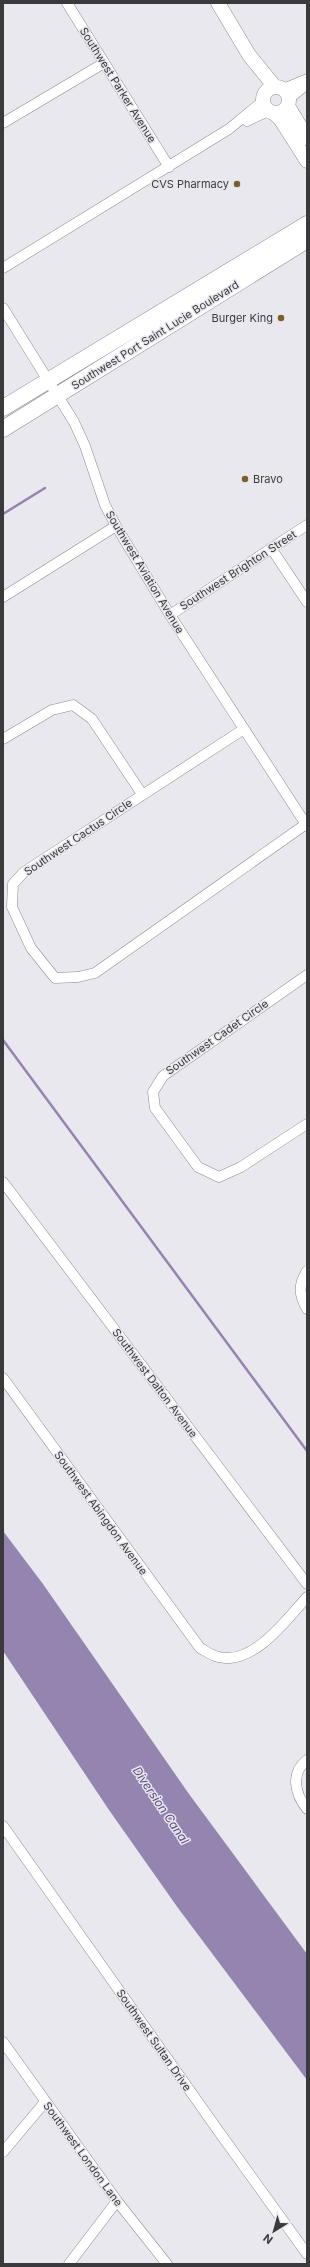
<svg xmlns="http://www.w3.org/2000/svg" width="310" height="2267" viewBox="0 0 310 2267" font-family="Inter,sans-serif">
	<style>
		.water { fill: #9385b0 }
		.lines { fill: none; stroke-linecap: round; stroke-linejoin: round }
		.stream { stroke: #9385b0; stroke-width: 2.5 }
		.street-casing { stroke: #8d8b91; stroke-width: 11 }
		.secondary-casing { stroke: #8d8b91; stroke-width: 15 }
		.primary-casing { stroke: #8d8b91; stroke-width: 17 }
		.street { stroke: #fff; stroke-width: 10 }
		.secondary { stroke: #fff; stroke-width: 14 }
		.primary { stroke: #fff; stroke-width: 16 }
		.poi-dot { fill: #795f30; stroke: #eae8ef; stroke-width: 1.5 }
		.labels { text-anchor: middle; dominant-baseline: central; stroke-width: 3; stroke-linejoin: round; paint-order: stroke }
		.street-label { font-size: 11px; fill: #3a393c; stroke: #eae8ef }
		.poi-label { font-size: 11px; fill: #3a393c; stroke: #eae8ef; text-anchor: end }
		.water-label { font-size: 12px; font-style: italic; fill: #5e4883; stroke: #eae8ef }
	</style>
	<rect width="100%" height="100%" fill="#eae8ef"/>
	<!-- water -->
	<path class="water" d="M3 1531 43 1584 189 1794 307 1954V2080L178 1908 109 1810 3 1651Z"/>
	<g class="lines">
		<!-- stream -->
		<path class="stream" d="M3 514 45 488
			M3 1040 307 1451"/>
		<!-- street casing -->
		<g class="street-casing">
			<path id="street" d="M67 3 169 167
				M283 89 307 79
				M290 98 307 84
				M247 121 268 111
				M3 123 104 63
				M3 268 229 129 263 101
				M3 308 74 422 85 446 105 505 116 526 170 615 307 826
				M271 548 307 602
				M3 597 116 526
				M170 615 307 525
				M244 729 24 872 13 884 12 907 31 948 55 978 78 977 95 973 306 824
				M3 739 52 710 73 705 92 719 142 794
				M307 975 163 1076 153 1092 155 1108 198 1167 219 1177 241 1167 307 1124
				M3 1182 307 1584
				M307 1271C298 1285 299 1295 307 1309
				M3 1378 200 1648C206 1651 212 1656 219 1657 253 1666 287 1619 307 1597
				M307 1760C290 1773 295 1794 307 1809
				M3 1826 217 2129 307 2254
				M3 2042 117 2201 167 2264
				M3 2152 45 2102
				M69 2264 117 2201"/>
		</g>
		<!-- secondary casing -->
		<g class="secondary-casing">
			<path id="secondary" d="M218 3 249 55 275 87
				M263 100a13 13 0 1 1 26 0a13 13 0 1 1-26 0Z
				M288 106 307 138
				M275 114 281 120 307 161"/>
		</g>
		<!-- primary casing -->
		<g class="primary-casing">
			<path id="primary" d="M3 408 307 224
				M3 429 307 240"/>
		</g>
		<!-- street -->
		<use href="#street" class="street"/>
		<!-- secondary -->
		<use href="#secondary" class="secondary"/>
		<!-- primary -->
		<use href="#primary" class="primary"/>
	</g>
	<!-- markers -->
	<g class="poi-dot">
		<circle cx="237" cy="184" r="4"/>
		<circle cx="281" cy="318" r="4"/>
		<circle cx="245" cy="479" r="4"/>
	</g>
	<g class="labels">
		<!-- street labels -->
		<g class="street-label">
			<text transform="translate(118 85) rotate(58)">Southwest Parker Avenue</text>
			<text transform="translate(155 335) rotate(-32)">Southwest Port Saint Lucie Boulevard</text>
			<text transform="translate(238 570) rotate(-33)">Southwest Brighton Street</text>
			<text transform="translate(145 572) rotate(59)">Southwest Aviation Avenue</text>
			<text transform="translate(78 837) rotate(-34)">Southwest Cactus Circle</text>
			<text transform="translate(217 1037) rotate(-35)">Southwest Cadet Circle</text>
			<text transform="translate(155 1383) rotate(53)">Southwest Dalton Avenue</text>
			<text transform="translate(101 1513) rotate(54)">Southwest Abingdon Avenue</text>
			<text transform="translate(154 2040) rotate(55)">Southwest Sultan Drive</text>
			<text transform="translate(83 2154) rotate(54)">Southwest London Lane</text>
		</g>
		<!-- poi labels -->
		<g class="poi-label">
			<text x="229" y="184">CVS Pharmacy</text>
			<text x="273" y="318">Burger King</text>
			<text x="253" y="479" text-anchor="start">Bravo</text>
		</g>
		<!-- water labels -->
		<g class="water-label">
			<text transform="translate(161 1805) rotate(56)">Diversion Canal</text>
		</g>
	</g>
	<!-- border -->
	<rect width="310" height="2267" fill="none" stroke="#3a393c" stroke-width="8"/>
	<!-- north arrow -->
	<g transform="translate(274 2231) rotate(217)" stroke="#eae8ef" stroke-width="3" paint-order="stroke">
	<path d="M0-3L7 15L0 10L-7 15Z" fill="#3a393c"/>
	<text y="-6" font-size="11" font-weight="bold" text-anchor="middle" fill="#3a393c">N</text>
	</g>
</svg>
